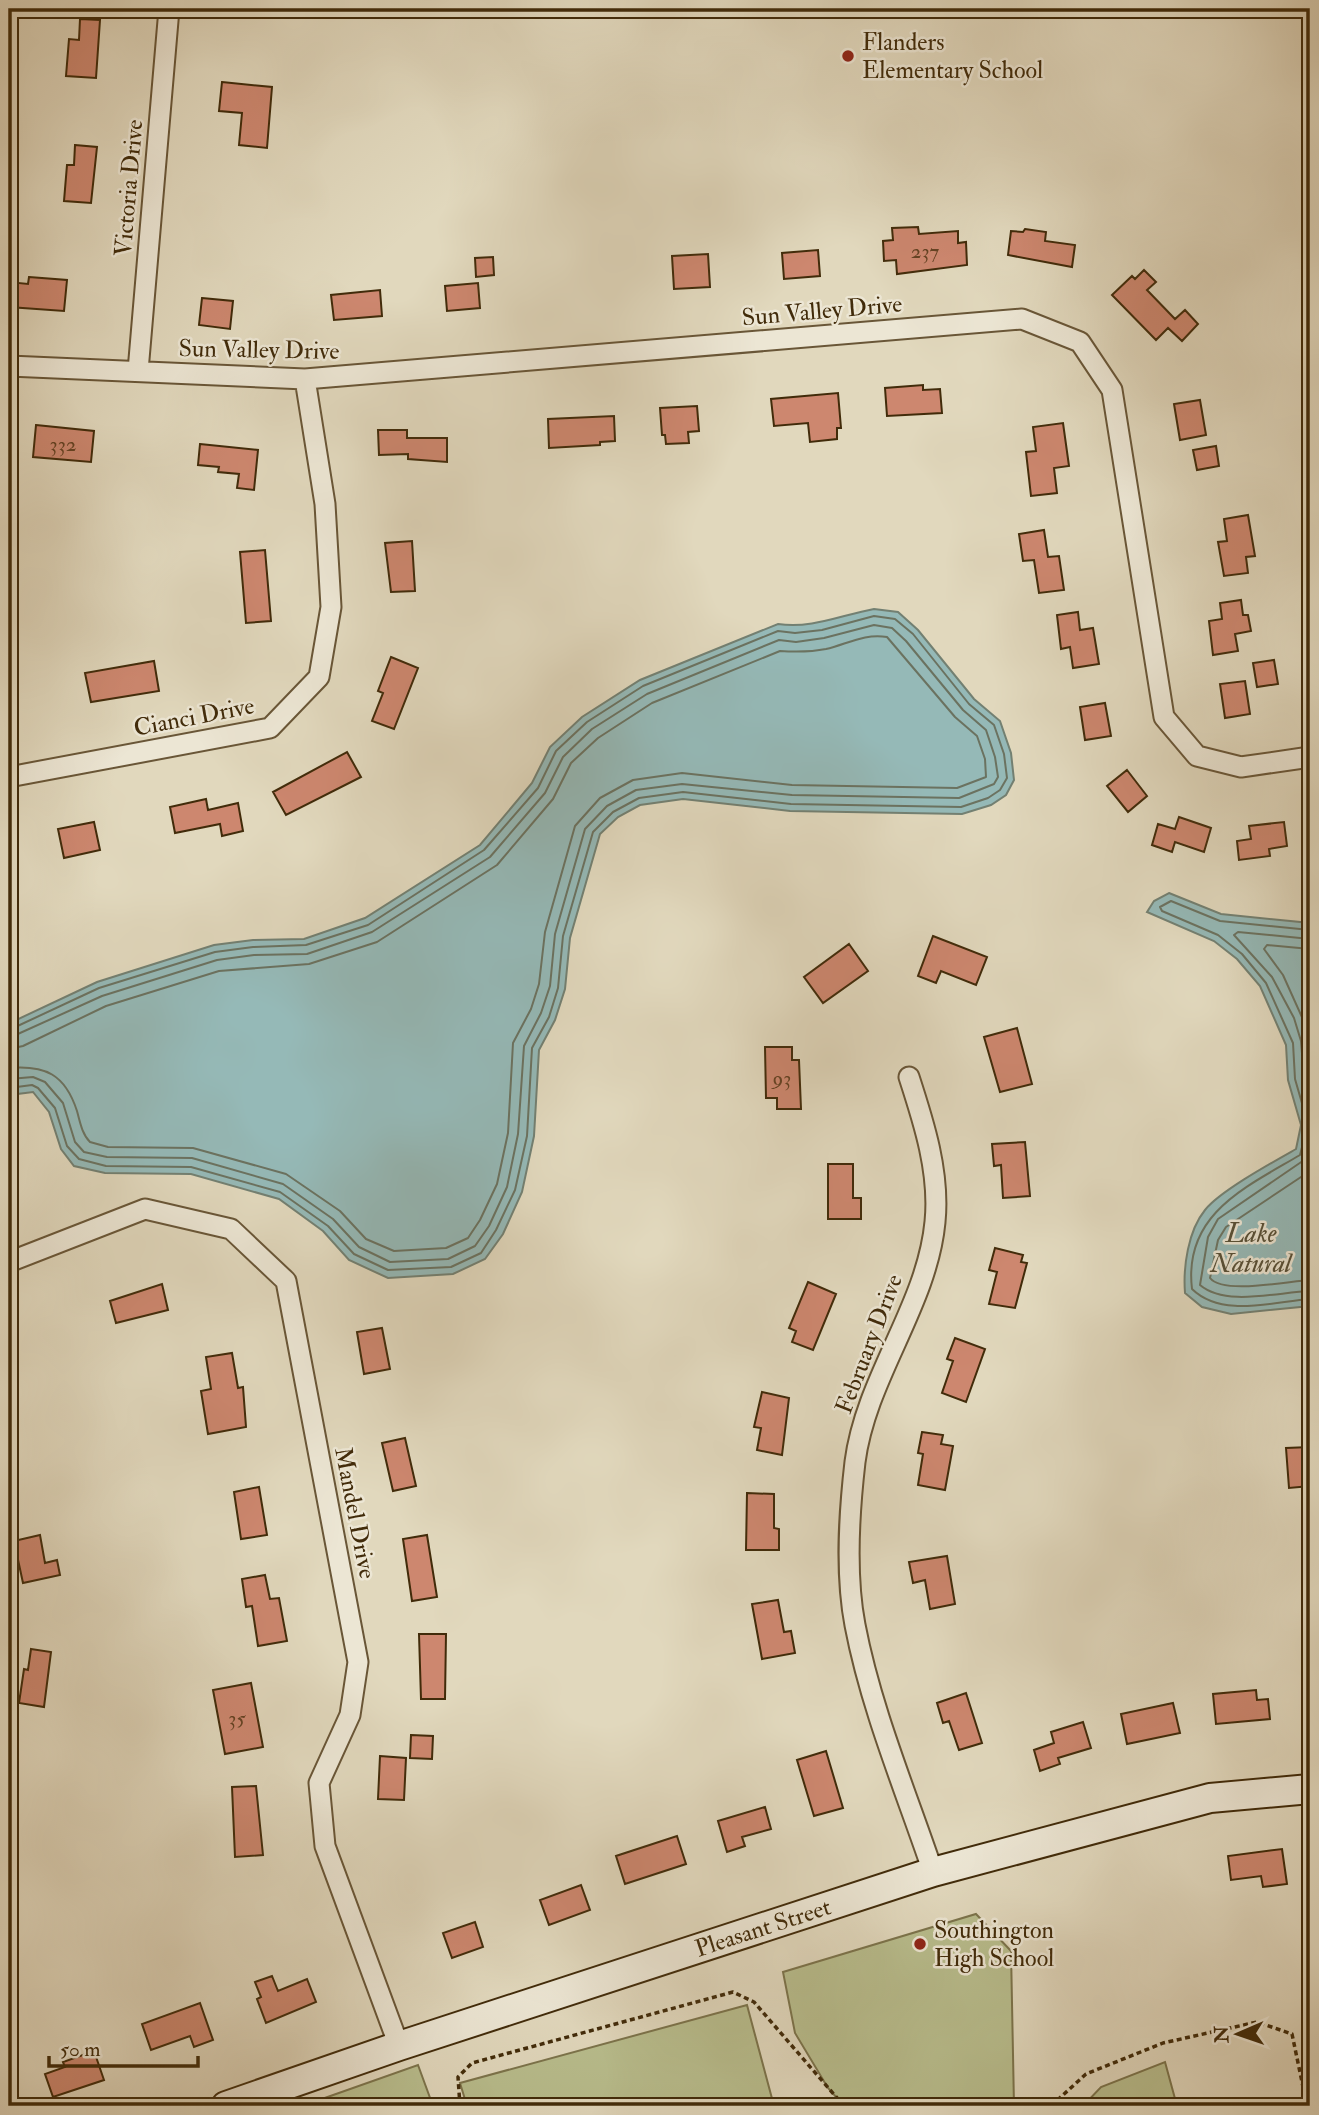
<svg xmlns="http://www.w3.org/2000/svg" width="1319" height="2115" viewBox="0 0 1319 2115" font-family="'IM FELL Double Pica',serif">
	<style>
		.green { fill: #b8bd8d; stroke: #7c744c; stroke-width: 2 }
		.water { fill: #95b9b7; stroke: #738072; stroke-width: 2 }
		.lines { fill: none; stroke-linecap: round; stroke-linejoin: round }
		.shore { stroke: #6b7260; stroke-width: 2 }
		.building { fill: #cd876f; stroke: #412b0a; stroke-width: 2 }
		.street-casing { stroke: #695637; stroke-width: 23 }
		.secondary-casing { stroke: #412b0a; stroke-width: 32 }
		.path { stroke: #412b0a; stroke-width: 3.5; stroke-dasharray: 5 3.5; stroke-linecap: butt }
		.street { stroke: #ece6d4; stroke-width: 19 }
		.secondary { stroke: #ece6d4; stroke-width: 28 }
		.poi-dot { fill: #8f2418; stroke: #ece6d4; stroke-width: 2.5 }
		.labels { text-anchor: middle; dominant-baseline: central; stroke-width: 5; stroke-linejoin: round; paint-order: stroke }
		.number-label { font-size: 21px; fill: #644223 }
		.poi-label { font-size: 24px; fill: #412b0a; stroke: #ece6d4; text-anchor: start }
		.street-label { font-size: 24px; fill: #412b0a; stroke: #ece6d4 }
		.water-label { font-size: 26px; font-style: italic; fill: #564e35; stroke: #ece6d4 }
	</style>
	<rect width="100%" height="100%" fill="#e1d8bd"/>
	<filter id="stains"><feTurbulence type="fractalNoise" baseFrequency=".00286" numOctaves="4"/><feColorMatrix values="0 0 0 0 .2 0 0 0 0 .09 0 0 0 0 .02 0 0 0 .5 -.17"/></filter>
	<radialGradient id="worn" r=".72"><stop offset=".6" stop-color="#630" stop-opacity="0"/><stop offset="1" stop-color="#630" stop-opacity=".3"/></radialGradient>
	<!-- green -->
	<path class="green" d="M976 1914 1011 1951 1014 2106H844L828 2088 795 2033 783 1972Z
		M747 2005 774 2106H467L460 2083Z
		M1165 2062 1177 2106H1083L1101 2087Z
		M418 2065 433 2106H302Z"/>
	<!-- water -->
	<path class="water" d="M874 609 898 612 918 630 974 699 1000 721 1011 753 1014 780 1006 795 991 805 962 814 790 811 683 799 640 805 618 817 600 834 570 938 565 989 555 1020 539 1050 534 1136 522 1192 503 1234 485 1259 453 1274 388 1278 349 1260 323 1231 279 1199 191 1174 105 1173 74 1166 61 1149 49 1112 33 1092 9 1095V1024L12 1022 97 982 214 945 253 940 304 939 365 918 480 845 532 783 550 747 582 717 640 680 778 624C812 629 841 615 874 609Z
		M1169 893 1221 914 1310 923V1306L1231 1314 1202 1307 1185 1293C1183 1267 1188 1231 1205 1210 1220 1191 1273 1162 1296 1149L1301 1125 1288 1080 1286 1045 1260 986 1237 959 1214 941 1147 912 1154 901Z"/>
	<g class="lines">
		<!-- shore -->
		<path class="shore" d="M1310 930 1220 921 1171 901 1160 907 1162 911 1218 935 1242 954 1266 983 1293 1043 1295 1079 1308 1124 1300 1155C1246 1187 1183 1214 1192 1289 1222 1318 1272 1302 1310 1299
			M1310 939 1238 932 1234 935 1272 977 1294 1018 1301 1041 1304 1078 1310 1104
			M1310 949 1267 945 1264 949 1283 975 1310 1035
			M9 1030 99 988 215 952 253 947 306 945 368 925 484 850 538 788 556 751 587 722 643 686 778 631 795 633 822 630 874 616 895 619 913 634 969 704 994 725 1004 754 1007 778 1000 790 988 798 961 807 791 804 683 792 639 798 613 812 593 832 563 936 558 988 549 1017 532 1048 527 1136 515 1190 496 1230 481 1253 451 1267 388 1270 354 1254 328 1226 280 1192 191 1167 106 1166 79 1159 67 1146 55 1108 38 1088 32 1085 9 1088
			M9 1038 102 996 217 960 254 955 307 954 372 932 490 857 545 793 563 757 592 729 647 694 779 640 796 642 824 638 874 625 892 628 906 641 963 710 986 730 995 757 998 777 994 784 959 798 792 795 682 784 636 790 607 806 585 829 555 934 550 986 541 1013 524 1046 518 1134 507 1187 489 1226 475 1246 448 1259 390 1262 359 1247 333 1219 283 1184 192 1158 107 1157 84 1152 75 1142 63 1103 45 1082 33 1077 9 1079
			M9 1049 23 1046 106 1006 219 971 309 964 377 942 497 865 553 799 571 763 598 738 652 703 780 651C796 652 811 652 826 649 847 644 865 633 887 637L955 717 977 736 985 759 986 777 957 788 792 785 682 773 633 780 600 798 575 826 545 932 539 984 531 1009 513 1043 508 1133 497 1184 480 1220 468 1238 446 1248 394 1251 366 1239 340 1211 286 1174 193 1148 108 1147 90 1142C82 1134 80 1122 77 1111 65 1074 45 1065 9 1068
			M1310 1156 1218 1219 1208 1237 1200 1285C1226 1307 1278 1292 1310 1291
			M1310 1171 1226 1227 1218 1240 1210 1278C1223 1295 1289 1281 1310 1280"/>
	</g>
	<!-- building -->
	<path class="building" d="M80 19 100 20 96 78 66 76 69 39 79 40Z
		M222 82 272 87 267 148 239 145 242 113 219 111Z
		M75 145 97 147 91 203 64 201 67 165H74Z
		M918 227 919 234 958 231V243L966 242 967 265 897 274 896 260 884 261 883 241 893 240 892 228Z
		M1025 229 1046 232 1045 241 1075 245 1072 267 1008 255 1011 231 1023 232Z
		M818 250 820 276 784 279 782 253Z
		M708 254 710 287 674 289 672 256Z
		M493 257 494 275 476 277 475 258Z
		M1144 270 1156 282 1147 290 1175 319 1185 310 1198 324 1182 341 1168 328 1156 340 1112 295 1132 276 1135 279Z
		M29 277 67 280 64 311 9 307V282L28 284Z
		M478 283 480 308 447 311 445 286Z
		M380 290 382 316 334 320 331 295Z
		M202 298 233 301 230 329 199 325Z
		M923 385V390L940 389 942 413 887 416 885 388Z
		M838 393 841 428H837V439L810 442 808 423 774 426 771 399Z
		M1200 400 1206 435 1180 440 1174 404Z
		M697 406 699 431 688 432 689 443 666 444 665 435H662L660 408Z
		M614 416 615 441 600 442V445L549 448 548 419Z
		M1063 423 1069 466 1054 468 1057 493 1031 496 1026 452 1036 451 1033 427Z
		M36 425 94 431 91 462 33 457Z
		M378 430H407V438H447V462L408 459V454L379 455Z
		M200 444 258 450 254 490 237 488 239 474 218 472 219 467 198 465Z
		M1216 446 1219 466 1197 470 1193 450Z
		M1248 515 1255 556 1246 557 1248 573 1224 576 1218 542 1227 541 1224 519Z
		M1044 530 1048 557 1059 556 1064 590 1039 593 1034 560 1023 561 1019 534Z
		M412 541 415 591 391 592 385 543Z
		M265 550 271 621 246 623 240 552Z
		M1241 600 1243 615H1248L1251 631 1235 634 1238 651 1213 655 1209 621 1222 619 1220 603Z
		M1078 612 1080 630 1093 628 1099 664 1073 668 1070 647 1061 649 1057 615Z
		M391 657 418 668 394 729 372 721 383 693 378 691Z
		M1274 660 1278 684 1257 687 1253 663Z
		M154 661 159 691 91 702 85 673Z
		M1245 681 1250 714 1225 718 1220 684Z
		M1105 703 1111 736 1085 740 1080 707Z
		M347 752 361 777 286 815 273 792Z
		M1127 770 1147 796 1128 812 1107 786Z
		M206 799 208 810 238 803 243 831 222 836 220 824 175 833 170 807Z
		M1179 817 1211 828 1204 852 1175 842 1172 852 1152 845 1158 824 1175 829Z
		M94 822 100 850 64 858 58 829Z
		M1284 822 1287 846 1269 849 1270 856 1239 860 1237 841 1251 839 1249 826Z
		M933 936 987 957 976 985 941 971 936 983 918 976Z
		M849 944 868 971 823 1003 804 977Z
		M1017 1028 1032 1084 1000 1092 984 1037Z
		M765 1047H792V1060H799L801 1109H777V1098H766Z
		M1025 1142 1030 1196 1003 1198 1001 1165 994 1166 992 1144Z
		M828 1164H853V1198H861V1219H828Z
		M995 1248 1023 1255 1021 1262 1027 1263 1015 1308 989 1304 997 1272 989 1270Z
		M808 1282 836 1294 813 1350 792 1342 796 1331 789 1328Z
		M162 1284 168 1310 116 1323 110 1301Z
		M382 1328 390 1369 364 1374 357 1332Z
		M955 1338 985 1349 966 1402 942 1393 953 1361 947 1359Z
		M232 1353 238 1388 243 1387 246 1427 208 1434 201 1391 211 1389 206 1357Z
		M762 1392 789 1398 782 1455 757 1450 761 1428 754 1427Z
		M922 1432 943 1435 941 1444 953 1446 945 1490 918 1485 923 1454 918 1453Z
		M405 1438 416 1486 393 1491 382 1443Z
		M1310 1447V1486L1289 1488 1286 1448Z
		M259 1487 267 1535 241 1539 234 1492Z
		M747 1493 774 1494V1528L779 1529V1550H746Z
		M40 1535 45 1563 57 1560 60 1575 23 1583 14 1541Z
		M427 1535 437 1597 412 1601 403 1539Z
		M947 1556 955 1604 930 1609 925 1580 913 1583 909 1562Z
		M265 1575 270 1599 279 1598 287 1641 258 1646 252 1606 246 1607 242 1579Z
		M778 1600 784 1632 791 1631 795 1653 762 1659 752 1604Z
		M419 1634H446L445 1699H421Z
		M31 1649 51 1652 44 1707 19 1703 24 1669 28 1670Z
		M251 1683 263 1747 225 1754 213 1690Z
		M1256 1690 1257 1700 1268 1699 1270 1719 1216 1724 1213 1694Z
		M966 1693 982 1743 959 1750 949 1721 943 1723 937 1703Z
		M1173 1703 1180 1733 1127 1744 1121 1714Z
		M1083 1722 1091 1748 1058 1758 1060 1764 1040 1771 1034 1750 1054 1743 1051 1732Z
		M411 1735 433 1736 432 1759 410 1758Z
		M826 1751 843 1808 814 1816 797 1760Z
		M380 1756 406 1758 404 1800 378 1799Z
		M256 1786 263 1855 235 1857 232 1787Z
		M765 1807 771 1829 742 1837 745 1846 727 1852 718 1821Z
		M677 1836 686 1864 625 1884 616 1856Z
		M1282 1849 1287 1884 1263 1887 1261 1876 1231 1880 1228 1856Z
		M581 1885 590 1910 549 1925 540 1900Z
		M475 1922 483 1947 452 1958 443 1933Z
		M272 1976 278 1991 307 1979 316 2002 266 2023 257 1999 261 1997 255 1982Z
		M200 2003 213 2040 194 2047 190 2036 151 2050 142 2024Z
		M94 2051 104 2080 53 2097 45 2074 65 2067 63 2062Z"/>
	<g class="lines">
		<!-- street casing -->
		<g class="street-casing">
			<path id="street" d="M9 366 305 379 1022 319 1080 342 1112 390 1164 717 1197 756 1241 767 1310 757
				M138 371 169 9
				M9 777 270 728 319 677 331 607 325 504 305 379
				M909 1077C924 1123 940 1173 935 1222 927 1306 866 1377 855 1462 849 1514 845 1573 855 1625 871 1709 906 1792 933 1872
				M9 1262 145 1209 231 1229 286 1281 358 1662 350 1715 319 1783 325 1846 399 2046"/>
		</g>
		<!-- secondary casing -->
		<g class="secondary-casing">
			<path id="secondary" d="M226 2106 399 2046 933 1872 1210 1798 1310 1789"/>
		</g>
		<!-- path -->
		<path class="path" d="M460 2106 458 2077 472 2063 733 1992 754 2002 844 2106
			M1051 2106 1086 2074 1163 2043 1257 2022 1292 2034 1307 2106"/>
		<!-- street -->
		<use href="#street" class="street"/>
		<!-- secondary -->
		<use href="#secondary" class="secondary"/>
	</g>
	<!-- markers -->
	<g class="poi-dot">
		<circle cx="848" cy="56" r="7"/>
		<circle cx="920" cy="1944" r="7"/>
	</g>
	<g class="labels">
		<!-- number labels -->
		<g class="number-label">
			<text x="925" y="251">237</text>
			<text x="63" y="444">332</text>
			<text x="782" y="1078">93</text>
			<text x="237" y="1718">35</text>
		</g>
		<!-- poi labels -->
		<g class="poi-label">
			<text x="862" y="42">Flanders<tspan x="862" dy="28">Elementary School</tspan></text>
			<text x="934" y="1930">Southington<tspan x="934" dy="28">High School</tspan></text>
		</g>
		<!-- street labels -->
		<g class="street-label">
			<text transform="translate(129 188) rotate(-85)">Victoria Drive</text>
			<text transform="translate(822 311) rotate(-5)">Sun Valley Drive</text>
			<text transform="translate(259 350) rotate(1)">Sun Valley Drive</text>
			<text transform="translate(194 717) rotate(-11)">Cianci Drive</text>
			<text transform="translate(869 1344) rotate(-69)">February Drive</text>
			<text transform="translate(355 1513) rotate(79)">Mandel Drive</text>
			<text transform="translate(763 1928) rotate(-18)">Pleasant Street</text>
		</g>
		<!-- water labels -->
		<g class="water-label">
			<text x="1251" y="1234">Lake<tspan x="1251" dy="30">Natural</tspan></text>
		</g>
	</g>
	<!-- margin -->
	<rect width="1319" height="2115" fill="none" stroke="#e1d8bd" stroke-width="35"/>
	<rect x="10" y="10" width="1298" height="2094" fill="none" stroke="#412b0a" stroke-width="3.5"/>
	<rect x="18" y="18" width="1284" height="2080" fill="none" stroke="#412b0a" stroke-width="2"/>
	<!-- north arrow -->
	<g transform="translate(1238 2034) rotate(268)" stroke="#ece6d4" stroke-width="5" paint-order="stroke">
	<path d="M0-5L12 26L0 18L-12 26Z" fill="#412b0a"/>
	<text y="-10" font-size="19" font-weight="bold" text-anchor="middle" fill="#412b0a">N</text>
	</g>
	<!-- scale -->
	<path d="M49 2056v10h149v-10" fill="none" stroke="#412b0a" stroke-width="3.5"/>
	<text x="60" y="2056" font-size="21" fill="#412b0a" stroke="#ece6d4" stroke-width="5" paint-order="stroke">50 m</text>
	<rect width="100%" height="100%" filter="url(#stains)"/>
	<rect width="100%" height="100%" fill="url(#worn)"/>
</svg>
